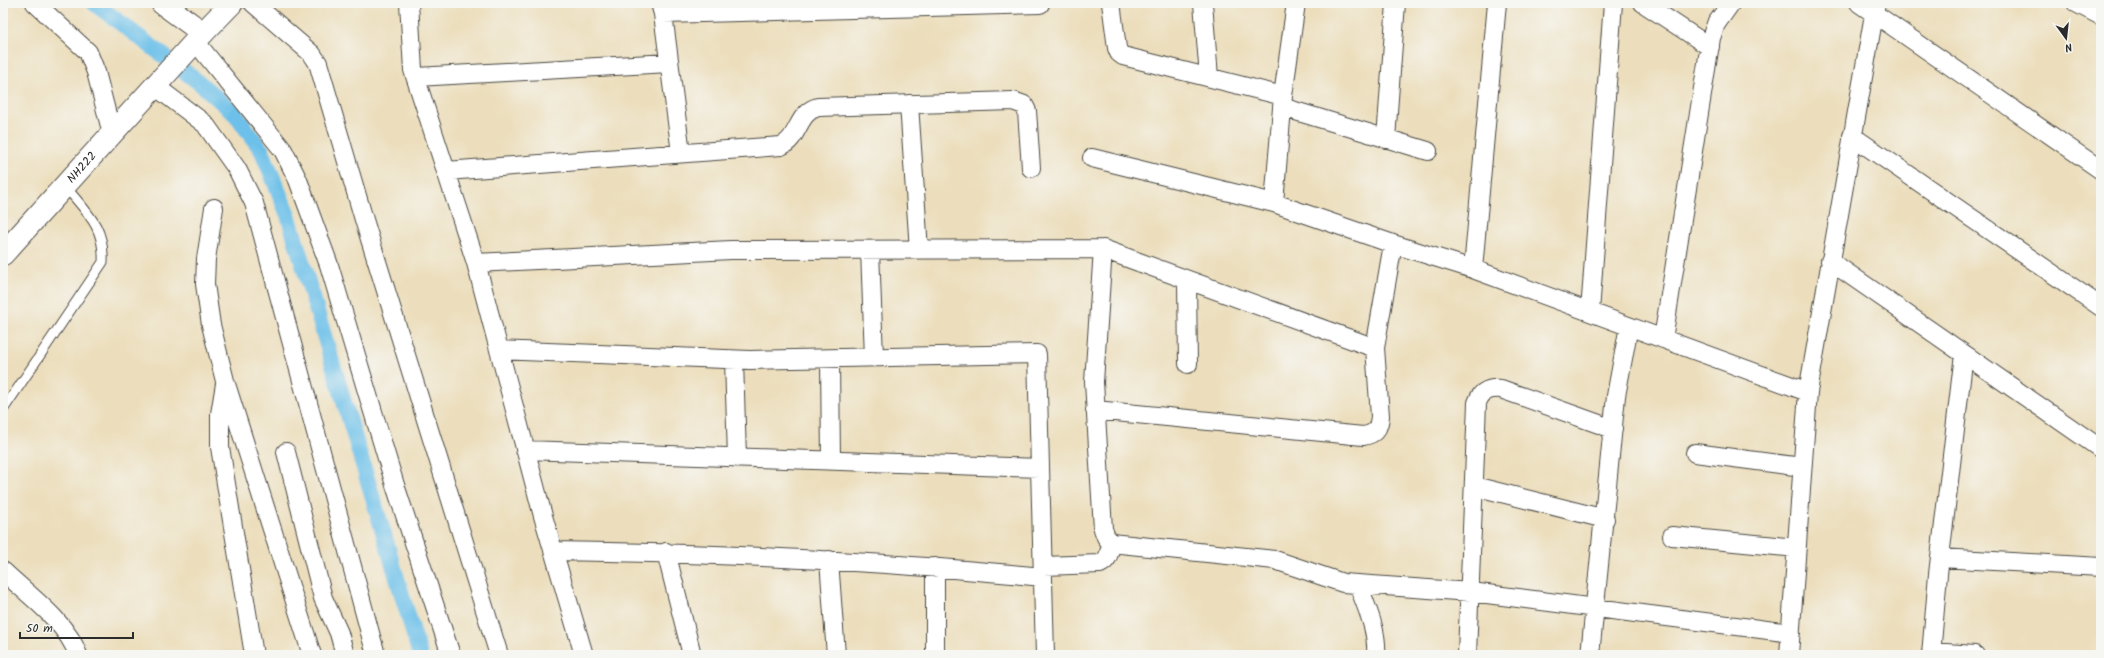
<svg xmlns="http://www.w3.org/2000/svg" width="2104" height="658" viewBox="0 0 2104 658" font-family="Kalam,sans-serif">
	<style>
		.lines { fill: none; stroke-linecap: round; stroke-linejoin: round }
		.canal { stroke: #6cc0e9; stroke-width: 16 }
		.service-casing { stroke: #484641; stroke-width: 11 }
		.minor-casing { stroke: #484641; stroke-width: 20 }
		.primary-casing { stroke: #484641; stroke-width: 24 }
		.trunk-casing { stroke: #484641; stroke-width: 24 }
		.service { stroke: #fff; stroke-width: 9 }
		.minor { stroke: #fff; stroke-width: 18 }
		.primary { stroke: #fff; stroke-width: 22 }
		.trunk { stroke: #fff; stroke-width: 22 }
		.labels { text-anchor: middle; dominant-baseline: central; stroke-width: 3; stroke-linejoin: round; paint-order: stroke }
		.street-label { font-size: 12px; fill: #2b2b2b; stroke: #f6f6f2 }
	</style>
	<rect width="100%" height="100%" fill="#f6f6f2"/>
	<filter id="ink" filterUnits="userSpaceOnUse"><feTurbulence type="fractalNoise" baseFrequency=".025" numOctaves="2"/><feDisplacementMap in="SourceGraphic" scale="8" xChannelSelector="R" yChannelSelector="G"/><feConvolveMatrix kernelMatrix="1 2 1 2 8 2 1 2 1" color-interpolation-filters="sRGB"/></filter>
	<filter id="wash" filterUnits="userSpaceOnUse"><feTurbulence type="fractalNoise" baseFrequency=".012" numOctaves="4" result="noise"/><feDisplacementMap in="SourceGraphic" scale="16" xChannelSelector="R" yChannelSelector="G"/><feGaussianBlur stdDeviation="0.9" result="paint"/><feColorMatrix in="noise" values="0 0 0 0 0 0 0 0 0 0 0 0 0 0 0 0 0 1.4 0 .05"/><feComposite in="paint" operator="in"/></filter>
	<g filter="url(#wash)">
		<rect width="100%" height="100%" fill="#ecdebc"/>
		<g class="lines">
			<!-- canal -->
			<path class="canal" d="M94 3 201 84 236 115 262 151 288 215 420 655"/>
		</g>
	</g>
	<g filter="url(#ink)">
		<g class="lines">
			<!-- service casing -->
			<g class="service-casing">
				<path id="service" d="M3 410 103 262C105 226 86 212 65 186"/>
			</g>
			<!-- minor casing -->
			<g class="minor-casing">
				<path id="minor" d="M35 3 88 52 96 72 112 134
					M253 3 312 54 318 63 365 223 499 655
					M409 3 413 70 476 263 731 250 1103 249 1375 348 1393 244
					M660 3 663 14 681 153
					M1111 3 1117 48 1119 53 1123 56 1283 96
					M1203 3 1209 77
					M1296 3 1283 96 1274 203 1393 244 1473 269 1808 392
					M1643 3 1710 47
					M1859 3 2101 170
					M2076 3 2101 16
					M663 14 1040 4
					M195 41 283 150 298 180 329 265 395 485 451 655
					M416 77 669 63
					M155 86 205 124 237 169 254 203 376 655
					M909 104 919 250
					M1282 107 1428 151
					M1852 136 2101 307
					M1386 139 1396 3
					M1092 158 1274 203
					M446 171 781 146C799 139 797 112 818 107L1013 101 1024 105 1027 111 1031 168
					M214 208 206 259 205 284 211 325 225 381 312 655
					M1103 249 1094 382 1103 529 1106 537 1111 543 1275 560 1343 583 1471 592 1791 633
					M870 250 874 358
					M1830 261 2101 449
					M476 263 543 516 584 655
					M1473 269 1497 3
					M1187 280 1188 364
					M1590 312 1613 3
					M1663 339 1711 38 1716 24 1731 3
					M499 350 750 360 1037 354 1045 655
					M830 359 831 461
					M734 360 737 458
					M225 384 220 414V447L254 655
					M1095 410 1363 436C1376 434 1379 428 1380 416L1375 348
					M525 450 1040 468
					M286 452 323 598 339 633 345 655
					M1695 453 1802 467
					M1474 486 1605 519
					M1672 536 1797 548
					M553 551C717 553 880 561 1043 577
					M666 552 692 655
					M1940 558 2101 567
					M829 560 836 655
					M1043 566 1100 564C1109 560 1109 553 1111 543
					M935 567V655
					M3 571C28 595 67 622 78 655
					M1358 584C1366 607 1378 630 1376 655
					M1931 652 1975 655
					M1467 655 1477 403C1481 391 1489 388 1501 389L1613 429
					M1590 655 1616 396 1629 326
					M1789 655 1808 392 1876 3
					M1931 655 1938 574 1964 354"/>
			</g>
			<!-- primary casing -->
			<g class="primary-casing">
				<g id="primary">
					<path id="s1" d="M3 254 203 33"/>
				</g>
			</g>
			<!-- trunk casing -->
			<g class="trunk-casing">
				<path id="trunk" d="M162 3 203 33 232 3"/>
			</g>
			<!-- service -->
			<use href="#service" class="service"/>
			<!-- minor -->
			<use href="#minor" class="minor"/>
			<!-- primary -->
			<use href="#primary" class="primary"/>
			<!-- trunk -->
			<use href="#trunk" class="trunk"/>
		</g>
	</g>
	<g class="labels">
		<!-- street labels -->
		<g class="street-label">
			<text stroke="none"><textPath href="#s1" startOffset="117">NH222</textPath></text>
		</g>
	</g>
	<!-- margin -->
	<rect width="2104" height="658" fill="none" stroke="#f6f6f2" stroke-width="16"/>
	<!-- north arrow -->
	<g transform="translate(2066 38) rotate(165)" stroke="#f6f6f2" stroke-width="3" paint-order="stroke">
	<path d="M0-3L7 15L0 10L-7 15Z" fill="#2b2b2b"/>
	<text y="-6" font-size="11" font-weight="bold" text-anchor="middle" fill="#2b2b2b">N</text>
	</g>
	<!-- scale -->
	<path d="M20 632v6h113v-6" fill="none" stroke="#2b2b2b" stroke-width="2"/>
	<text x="26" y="632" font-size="12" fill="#2b2b2b" stroke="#f6f6f2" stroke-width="3" paint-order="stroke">50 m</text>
</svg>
